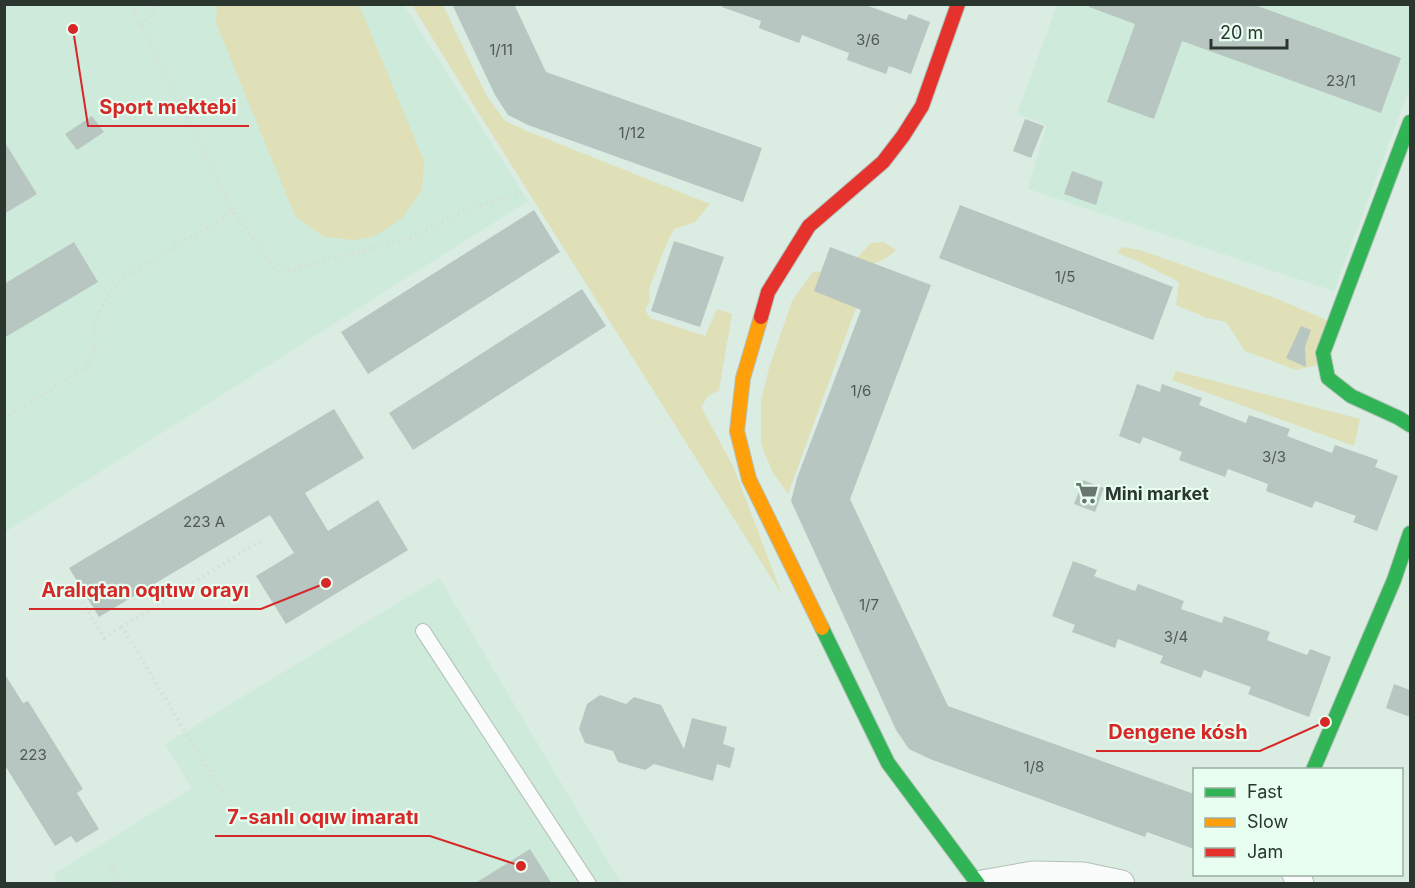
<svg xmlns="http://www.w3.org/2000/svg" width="1415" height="888" viewBox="0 0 1415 888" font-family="Inter,sans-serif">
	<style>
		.built { fill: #ceeada }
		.green { fill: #dfdfb8 }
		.building { fill: #b8c6c1 }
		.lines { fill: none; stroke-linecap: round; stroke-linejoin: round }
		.lane-casing { stroke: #b3c0b8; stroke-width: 16 }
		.street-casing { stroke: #b3c0b8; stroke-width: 29 }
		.fast-casing { stroke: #b3c0b8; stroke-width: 16 }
		.slow-casing { stroke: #b3c0b8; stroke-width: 16 }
		.jam-casing { stroke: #b3c0b8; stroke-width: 16 }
		.path { stroke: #d8ddda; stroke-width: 4; stroke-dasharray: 1.5 4.5; stroke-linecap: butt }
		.lane { stroke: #fafcfb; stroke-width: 14 }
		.street { stroke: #fafcfb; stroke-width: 27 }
		.fast { stroke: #30b455; stroke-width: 14 }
		.slow { stroke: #ff9f0a; stroke-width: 14 }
		.jam { stroke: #e5322d; stroke-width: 14 }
		.labels { text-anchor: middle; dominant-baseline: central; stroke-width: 4.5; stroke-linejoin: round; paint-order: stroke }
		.number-label { font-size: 15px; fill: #4e5a54 }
		.poi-label { font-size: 18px; font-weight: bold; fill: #2b362f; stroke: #e7fef0; text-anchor: start }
		.leader { fill: none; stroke: #d62828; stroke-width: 2 }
		.callout-dot { fill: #d62828; stroke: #e7fef0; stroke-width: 2 }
		.callout-label { font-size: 20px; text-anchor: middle; font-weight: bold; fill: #d62828; stroke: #e7fef0; stroke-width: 4.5; stroke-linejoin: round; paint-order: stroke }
	</style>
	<rect width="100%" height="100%" fill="#dbece2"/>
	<!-- built -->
	<path class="built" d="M5 5H404L528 201 5 532Z
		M1057 5H1410V87L1334 291 1028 189 1046 125 1017 114Z
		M439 578 621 883 59 884 54 874 192 788 165 744Z"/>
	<!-- green -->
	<path class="green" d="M217 5H359L424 161 422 190 403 217 375 236 355 240 324 237 295 216 216 23Z
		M412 5H443L486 95 505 121 527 131 710 204 695 222 674 229 666 245 649 289 650 301 645 310 650 318 705 336 717 309 732 314 719 390 708 396 701 407 734 468 782 595 478 112Z
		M883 242 896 250 885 259 872 264 788 494 773 473 761 444V401L769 368 792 301 813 272C823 270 831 274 842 274L871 243Z
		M1122 247 1140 250 1275 298 1329 321 1317 365 1296 370 1245 351 1226 322 1207 318 1176 305 1179 282 1140 262 1117 253Z
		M1176 371 1360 419 1354 446 1172 380Z"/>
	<!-- building -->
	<path class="building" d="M452 4H514L546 72 762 148 743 202 528 125 508 115 495 95Z
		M723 4H863L906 20 909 14 930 22 911 74 889 66 886 74 847 60 849 53 802 35 799 43 759 28 761 21 722 7Z
		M1089 4H1252L1401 58 1381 113 1182 41 1154 119 1107 102 1135 24 1089 7Z
		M92 116 104 132 77 150 65 134Z
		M1025 119 1044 126 1031 158 1013 151Z
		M4 141 37 194 4 214Z
		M1072 171 1103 182 1096 205 1064 194Z
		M960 205 1173 287 1153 340 939 258Z
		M534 210 560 252 368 374 341 332Z
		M674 241 724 257 700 327 651 311Z
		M74 242 98 282 4 338V284Z
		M830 247 931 285 850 499 948 706 1194 794V849L1147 832 1145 837 930 759 909 749 896 730 791 501 797 478 861 310 814 291Z
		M582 289 606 326 413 450 389 413Z
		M1301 326 1311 330 1305 347 1306 367 1286 358Z
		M1137 384 1160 392 1162 384 1202 398 1199 405 1246 423 1249 415 1290 429 1287 436 1332 453 1335 445 1378 460 1375 467 1398 476 1377 531 1353 522 1356 516 1315 501 1312 508 1266 491 1268 484 1228 469 1225 477 1179 460 1182 452 1143 437 1140 444 1119 436Z
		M334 409 364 458 305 493 328 531 378 500 408 550 286 624 256 576 294 553 270 515 99 617 69 568Z
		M1083 480 1104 488 1095 512 1074 504Z
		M1073 561 1097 570 1094 576 1135 591 1138 584 1184 601 1181 609 1222 623 1224 616 1270 632 1267 640 1307 655 1310 649 1331 657 1309 717 1248 694 1251 687 1204 670 1201 678 1160 663 1163 656 1118 639 1115 648 1072 632 1075 625 1052 616Z
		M4 673 23 703 28 701 83 789 77 793 99 829 76 843 71 836 55 846 4 764Z
		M1394 684 1410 690V717L1386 708Z
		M600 695 626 704 634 697 661 705 684 749 692 718 727 727 723 744 735 748 730 768 717 764 713 781 654 764 645 770 618 762 613 751 585 743 579 729 587 704Z
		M530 849 552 884H474Z"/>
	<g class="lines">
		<!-- lane casing -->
		<g class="lane-casing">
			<path id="lane" d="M423 631 589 884"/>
		</g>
		<!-- street casing -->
		<g class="street-casing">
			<path id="street" d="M1296 874 1300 884
				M982 884 1033 875 1083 876 1121 884"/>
		</g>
		<!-- fast casing -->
		<g class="fast-casing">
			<path id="fast" d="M1410 122 1323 353 1328 378 1351 396 1399 418 1410 425
				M822 628 888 763 978 884
				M1313 770 1394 580 1410 533"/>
		</g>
		<!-- slow casing -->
		<g class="slow-casing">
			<path id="slow" d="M761 317 743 378 737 431 749 479 822 628"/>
		</g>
		<!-- jam casing -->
		<g class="jam-casing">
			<path id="jam" d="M761 317 768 292 809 226 883 162 903 136 922 106 958 4"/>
		</g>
		<!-- path -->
		<path class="path" d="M130 4 234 212 278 273 408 239 465 210 523 193
			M140 24 161 4
			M4 418 86 368 96 349 95 322 106 297 124 277 234 212
			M79 597 104 638 122 627
			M225 797 122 627 260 541
			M110 865 122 884"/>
		<!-- lane -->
		<use href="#lane" class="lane"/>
		<!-- street -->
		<use href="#street" class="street"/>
		<!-- fast -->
		<use href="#fast" class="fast"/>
		<!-- slow -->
		<use href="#slow" class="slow"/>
		<!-- jam -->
		<use href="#jam" class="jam"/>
	</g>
	<!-- icons -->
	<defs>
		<g id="supermarket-bare" transform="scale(1.8)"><path d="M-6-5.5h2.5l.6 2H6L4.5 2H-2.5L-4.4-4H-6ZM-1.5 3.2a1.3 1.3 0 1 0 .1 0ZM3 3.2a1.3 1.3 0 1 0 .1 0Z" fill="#69766e" stroke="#e7fef0" stroke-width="2.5" paint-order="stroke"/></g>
	</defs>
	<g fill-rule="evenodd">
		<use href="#supermarket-bare" x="1087" y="493"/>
	</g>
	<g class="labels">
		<!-- number labels -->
		<g class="number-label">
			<text x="868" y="39">3/6</text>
			<text x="501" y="49">1/11</text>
			<text x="1341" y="80">23/1</text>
			<text x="632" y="132">1/12</text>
			<text x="1065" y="276">1/5</text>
			<text x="861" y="390">1/6</text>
			<text x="1274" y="456">3/3</text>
			<text x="204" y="521">223 А</text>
			<text x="869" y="604">1/7</text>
			<text x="1176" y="636">3/4</text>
			<text x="33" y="754">223</text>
			<text x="1034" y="766">1/8</text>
		</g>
		<!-- poi labels -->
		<g class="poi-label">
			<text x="1105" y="493">Mini market</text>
		</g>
	</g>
	<!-- callouts -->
	<path class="leader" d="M73 29L88 126H249M326 583L261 609H29M1325 722L1260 751H1096M521 866L430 836H215"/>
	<g class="callout-dot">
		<circle cx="73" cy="29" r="6"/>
		<circle cx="326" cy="583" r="6"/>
		<circle cx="1325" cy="722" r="6"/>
		<circle cx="521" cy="866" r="6"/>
	</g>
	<g class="callout-label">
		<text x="168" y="114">Sport mektebi</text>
		<text x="145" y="597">Aralıqtan oqıtıw orayı</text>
		<text x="1178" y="739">Dengene kósh</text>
		<text x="323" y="824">7-sanlı oqıw imaratı</text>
	</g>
	<!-- border -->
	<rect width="1415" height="888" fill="none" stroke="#2b362f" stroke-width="12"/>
	<!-- legend -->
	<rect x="1193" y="768" width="210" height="108" fill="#e7fef0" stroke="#9caea3" stroke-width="1.5"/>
	<rect x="1205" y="788" width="30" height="9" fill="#30b455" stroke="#9caea3" stroke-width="1.5"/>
	<text x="1247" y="798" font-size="18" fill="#2b362f">Fast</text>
	<rect x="1205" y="818" width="30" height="9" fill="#ff9f0a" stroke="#9caea3" stroke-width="1.5"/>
	<text x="1247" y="828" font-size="18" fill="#2b362f">Slow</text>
	<rect x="1205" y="848" width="30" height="9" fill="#e5322d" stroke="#9caea3" stroke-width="1.5"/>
	<text x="1247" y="858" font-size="18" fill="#2b362f">Jam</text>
	<!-- scale -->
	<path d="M1211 39v9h76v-9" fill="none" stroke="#2b362f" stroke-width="3"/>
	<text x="1220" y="39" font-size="18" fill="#2b362f" stroke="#e7fef0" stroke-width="4.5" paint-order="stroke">20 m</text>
</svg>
